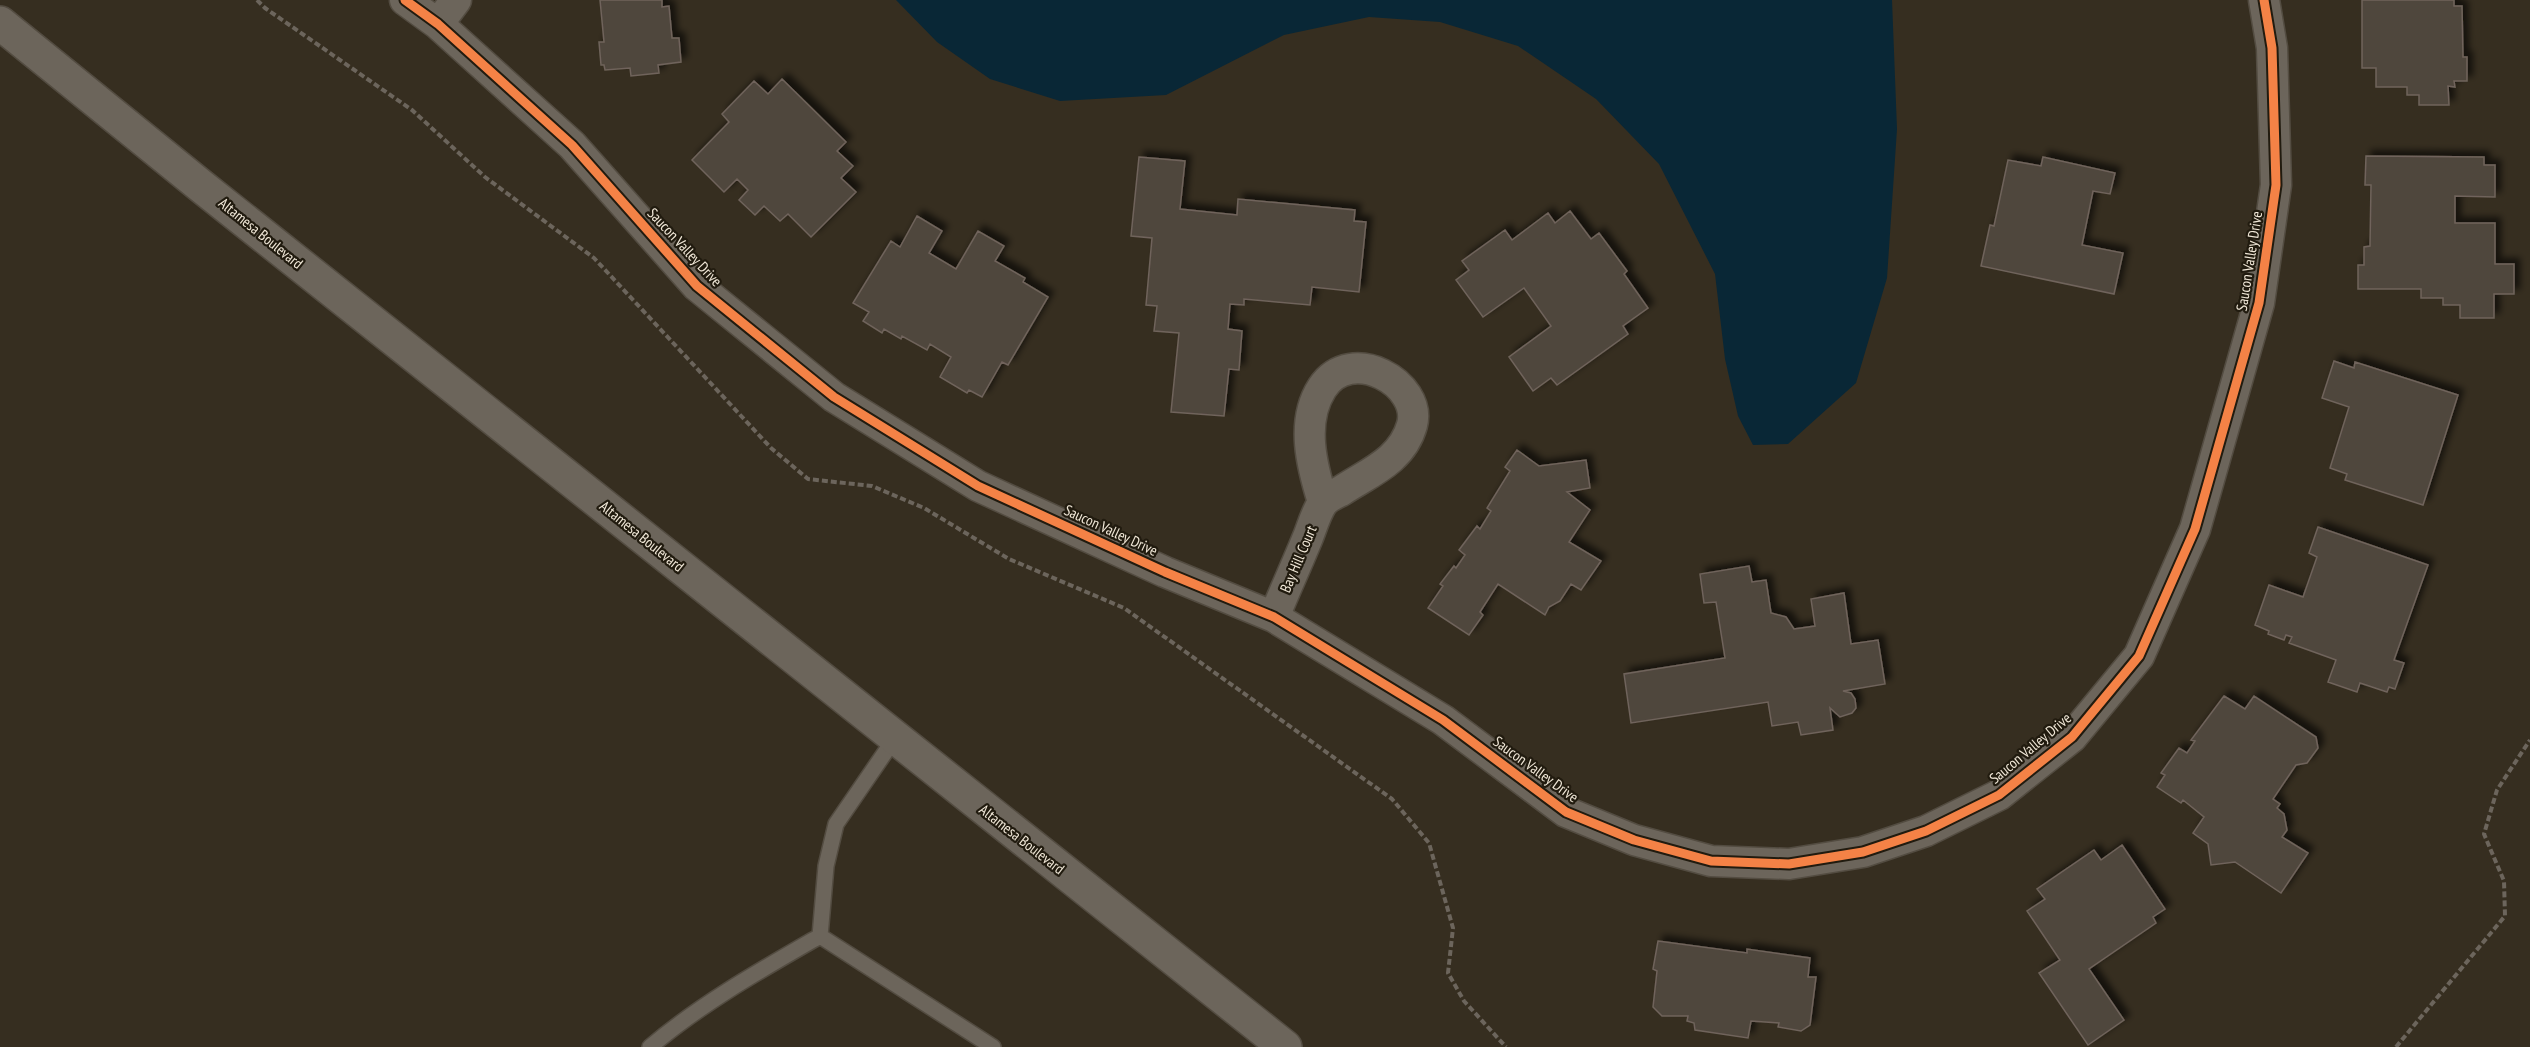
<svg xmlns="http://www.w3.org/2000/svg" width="2530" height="1047" viewBox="0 0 2530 1047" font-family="'PT Sans Narrow',sans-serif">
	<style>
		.water { fill: #092736 }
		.building { fill: #50463e; stroke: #6f645b; stroke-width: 1.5; filter: url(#shadow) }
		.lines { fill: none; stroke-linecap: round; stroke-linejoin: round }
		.service-casing { stroke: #534c41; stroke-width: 18 }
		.minor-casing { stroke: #534c41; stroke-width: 33 }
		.tertiary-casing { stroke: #534c41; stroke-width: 36 }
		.path { stroke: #6c655c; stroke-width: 4; stroke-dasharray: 6 3; stroke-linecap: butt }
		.service { stroke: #6c655b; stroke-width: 15 }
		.minor { stroke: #6c655b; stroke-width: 30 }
		.tertiary { stroke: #6c655b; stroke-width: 33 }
		.cycleway-casing { stroke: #211b0f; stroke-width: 13 }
		.cycleway { stroke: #f48246; stroke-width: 9 }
		.labels { text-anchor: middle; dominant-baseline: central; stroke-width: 4.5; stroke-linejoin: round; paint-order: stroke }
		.street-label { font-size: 15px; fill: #f1e8d8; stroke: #211b0f }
	</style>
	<defs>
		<filter id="shadow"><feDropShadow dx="5.5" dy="-5.5" stdDeviation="3" flood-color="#0009"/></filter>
	</defs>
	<rect width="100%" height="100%" fill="#362e20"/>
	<!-- water -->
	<path class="water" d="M896 0H1892L1897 129 1887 278 1856 383 1788 444 1753 445 1738 416 1725 359 1715 274 1659 164 1596 99 1518 46 1440 22 1369 17 1284 35 1166 95 1060 101 990 79 937 42Z"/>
	<!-- building -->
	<path class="building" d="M600 0H662V7L669 6 672 38H679L681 62 658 65 659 73 631 76 630 68 605 70 604 65H601L599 42H604Z
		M2362 0H2454V6H2462L2463 57H2467V81H2454L2455 87 2448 86 2449 105H2419V95H2407V87H2376V68H2362Z
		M782 79 846 142 837 151 853 166 841 178 856 192 811 237 788 214 780 221 764 206 755 215 739 200 748 190 737 179 724 192 692 160 729 122 722 114 754 81 768 94Z
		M2366 156 2484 157V165H2495V197L2455 196V223H2495V264H2514V294H2494V318H2460V305H2443V298H2421V289H2358V265H2364V247L2370 246 2371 185H2365Z
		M1139 157 1185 161 1180 209 1237 215 1238 199 1355 210 1354 221 1366 222 1359 292 1312 287 1310 305 1244 299V305L1230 304 1228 329 1242 331 1239 370 1229 369 1224 416 1171 412 1179 333 1154 331 1157 306 1146 305 1152 238 1131 236Z
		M2043 157 2115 173 2110 194 2093 191 2082 245 2123 253 2114 294 1981 266 1990 225 1994 226 2008 160 2041 166Z
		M1570 211 1591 239 1599 233 1627 271 1624 274 1648 308 1623 326 1628 334 1557 385 1551 378 1533 391 1509 357 1551 326 1524 288 1483 317 1456 280 1469 270 1462 261 1505 230 1512 240 1548 213 1555 223Z
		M917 216 942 231 929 253 956 269 978 231 1004 246 995 261 1025 278 1023 282 1048 297 1008 365 1002 362 982 397 969 390 967 393 940 377 951 357 930 344 927 350 902 336 901 339 884 329 882 333 863 321 869 312 853 303 891 241 900 247Z
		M2334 361 2354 368 2355 362 2458 395 2423 505 2345 480 2347 474 2330 468 2349 407 2322 398Z
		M1517 450 1539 466 1586 460 1590 488 1567 492 1590 510 1569 542 1601 561 1581 590 1571 584 1560 601 1549 607 1545 615 1498 584 1480 612 1483 615 1469 635 1428 608 1443 586 1440 584 1454 566 1456 568 1465 555 1459 550 1477 526 1480 529 1491 511 1487 508 1510 471 1505 467Z
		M2318 527 2428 565 2394 660 2404 663 2395 689 2389 687 2387 692 2360 683 2357 692 2328 682 2336 660 2289 643 2292 637 2286 635 2284 640 2268 634 2269 631 2255 625 2269 585 2303 597 2317 557 2309 553Z
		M1749 566 1752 582 1766 580 1771 613 1786 617 1794 629 1815 626 1811 599 1844 593 1851 644 1878 640 1885 684 1843 691 1851 693 1855 699 1856 708 1852 713 1840 717 1830 708 1833 730 1801 735 1798 722 1772 726 1768 702 1631 723 1624 674 1725 658 1716 602 1704 603 1700 574Z
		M2224 696 2245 709 2254 696 2316 737 2318 748 2307 763 2296 765 2273 799 2280 804 2277 808 2284 814 2287 830 2282 837 2308 853 2281 893 2235 862 2211 865 2208 844 2193 833 2204 817 2183 800 2181 803 2157 787 2165 775 2161 773 2179 748 2187 753 2195 741 2191 740Z
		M2122 845 2165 909 2153 917 2156 923 2089 969 2124 1020 2088 1045 2039 973 2060 960 2027 911 2045 899 2037 889 2094 850 2101 860Z
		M1658 941 1747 953V949L1810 958 1808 977H1816L1810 1025 1801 1031 1778 1027 1779 1023 1751 1021 1748 1038 1695 1030 1694 1023 1687 1021 1688 1016H1662L1653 1007 1657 971 1653 969Z"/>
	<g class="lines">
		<!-- service casing -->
		<g class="service-casing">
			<path id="service" d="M820 936 993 1047
				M650 1047C702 1003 761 970 820 936L826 866 836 824 895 738"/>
		</g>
		<!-- minor casing -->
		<g class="minor-casing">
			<path id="minor" d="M405 0 438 24 572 145 697 286 834 397 978 486 1165 572 1274 617 1443 720 1566 812 1634 840 1711 861 1789 864 1863 852 1926 831 1999 795 2072 737 2139 656 2195 529 2259 303 2276 185 2272 48 2264 0
				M438 24 456 0
				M1274 617C1285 590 1297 564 1308 537 1312 527 1316 513 1322 504 1326 498 1335 494 1341 491 1368 473 1402 461 1412 425 1423 384 1351 343 1322 388 1300 422 1312 467 1323 502"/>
		</g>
		<!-- tertiary casing -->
		<g class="tertiary-casing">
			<path id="tertiary" d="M0 23 201 186 1285 1047"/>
		</g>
		<!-- path -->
		<path class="path" d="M257 0 265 8 412 110 485 177 594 258 771 448 808 479 872 486 924 508 1009 559 1124 608 1392 799 1429 843 1453 928 1448 973 1464 1001 1506 1047
			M2396 1047 2505 916 2504 881 2484 834 2497 790 2530 740"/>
		<!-- service -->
		<use href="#service" class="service"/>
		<!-- minor -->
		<use href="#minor" class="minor"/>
		<!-- tertiary -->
		<use href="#tertiary" class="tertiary"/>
		<!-- cycleway casing -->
		<g class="cycleway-casing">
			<path id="cycleway" d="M405 0 438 24 572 145 697 286 834 397 978 486 1165 572 1274 617 1443 720 1566 812 1634 840 1711 861 1789 864 1863 852 1926 831 1999 795 2072 737 2139 656 2195 529 2259 303 2276 185 2272 48 2264 0"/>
		</g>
		<!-- cycleway -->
		<use href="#cycleway" class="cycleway"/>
	</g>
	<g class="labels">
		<!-- street labels -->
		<g class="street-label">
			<text transform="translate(261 233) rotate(39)">Altamesa Boulevard</text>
			<text transform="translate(685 247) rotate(47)">Saucon Valley Drive</text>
			<text transform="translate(2249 261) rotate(-81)">Saucon Valley Drive</text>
			<text transform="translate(1111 530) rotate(25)">Saucon Valley Drive</text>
			<text transform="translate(642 536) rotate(39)">Altamesa Boulevard</text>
			<text transform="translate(1298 559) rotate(-67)">Bay Hill Court</text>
			<text transform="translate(2030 748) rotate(-40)">Saucon Valley Drive</text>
			<text transform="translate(1536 769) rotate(36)">Saucon Valley Drive</text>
			<text transform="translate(1022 839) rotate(38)">Altamesa Boulevard</text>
		</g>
	</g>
</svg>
